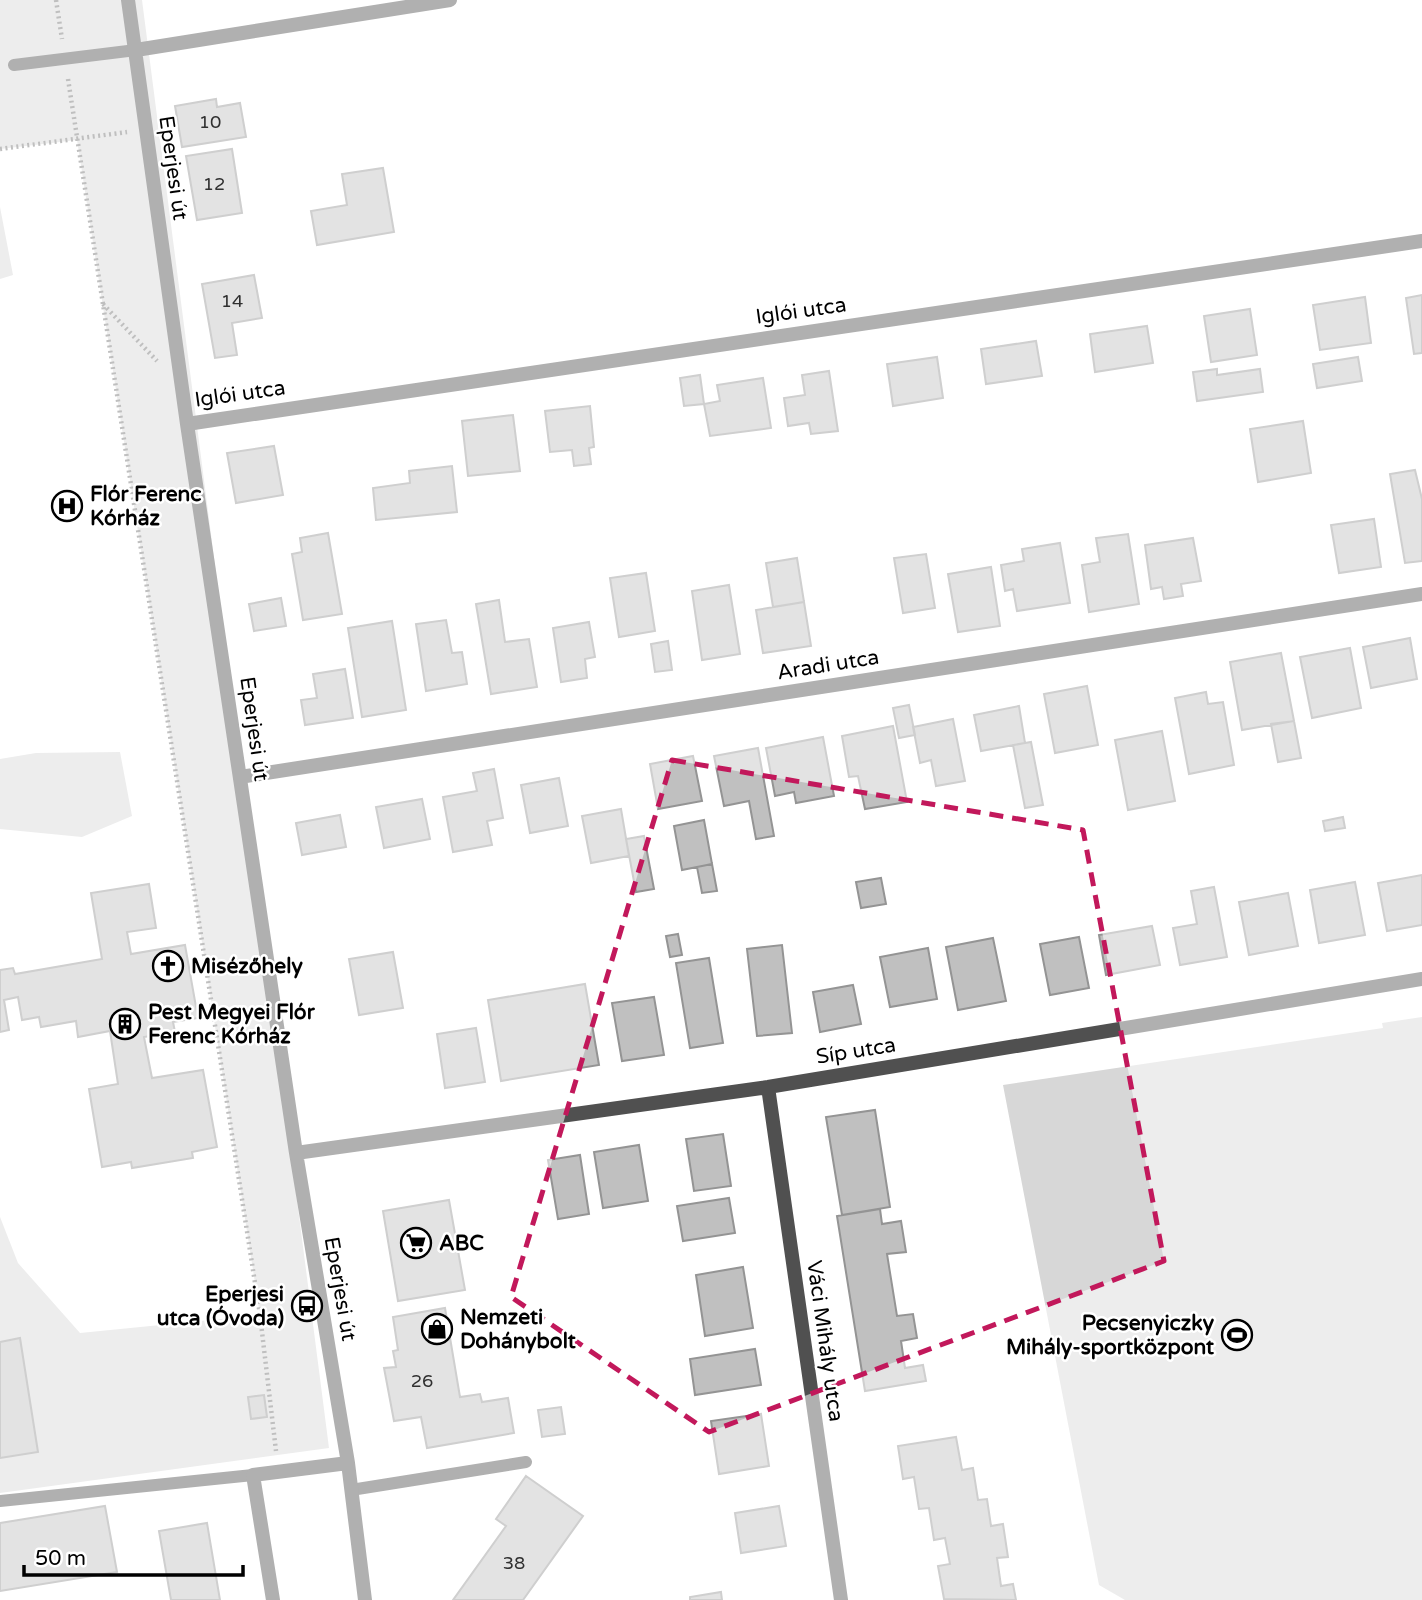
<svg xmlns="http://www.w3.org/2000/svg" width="1422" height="1600" viewBox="0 0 1422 1600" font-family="'Varela Round',sans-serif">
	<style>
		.green { fill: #d7d7d7 }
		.building { fill: #c0c0c0; stroke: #949494; stroke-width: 2 }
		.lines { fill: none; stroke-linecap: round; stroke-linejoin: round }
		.path { stroke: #727272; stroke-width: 4.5; stroke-dasharray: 2 3.5; stroke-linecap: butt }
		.service { stroke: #505050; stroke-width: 12 }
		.minor { stroke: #505050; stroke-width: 14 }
		.marked { fill: none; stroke: #c2185b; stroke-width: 5; stroke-dasharray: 14 9; stroke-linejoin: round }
		.labels { text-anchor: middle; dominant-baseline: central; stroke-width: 5; stroke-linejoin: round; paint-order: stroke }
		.number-label { font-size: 18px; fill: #303030 }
		.street-label { font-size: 21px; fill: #000; stroke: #fff }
		.poi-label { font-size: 21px; font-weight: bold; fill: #000; stroke: #fff; text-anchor: start }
	</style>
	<rect width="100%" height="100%" fill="#fff"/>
	<!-- green -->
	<path class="green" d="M0 0H142L329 1448 0 1493V1217L18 1263 80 1333 260 1315 77 140 0 149Z
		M0 207 13 275 0 279Z
		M120 752 132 816 82 837 0 829V759L36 753Z
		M1422 1017V1600H1125L1099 1585 1003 1085 1383 1028 1382 1023Z"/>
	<!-- building -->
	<path class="building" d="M216 99 217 107 240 103 246 137 182 147 175 106Z
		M232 149 242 213 197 220 186 156Z
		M383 168 394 232 317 245 311 211 347 205 342 174Z
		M254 275 262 318 232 323 237 355 215 358 202 284Z
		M1422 295V353L1414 354 1406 298Z
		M1365 297 1371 343 1320 350 1313 305Z
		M1250 309 1257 355 1211 362 1204 316Z
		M1147 326 1153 363 1095 372 1090 334Z
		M1036 341 1042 376 986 384 981 349Z
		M937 357 943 398 893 406 887 364Z
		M1358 357 1362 381 1317 388 1313 364Z
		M1217 369V375L1260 369 1263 392 1197 401 1193 372Z
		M829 371 838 431 811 434 809 423 788 426 784 398 805 395 802 375Z
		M700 375 704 404 684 406 680 378Z
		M763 378 771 428 710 436 704 404 720 401 717 385Z
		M590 406 594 447 589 448 591 464 574 466 572 450 550 452 545 411Z
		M513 415 520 471 468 476 462 421Z
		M1303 421 1311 473 1258 482 1250 429Z
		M274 446 283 495 236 503 227 453Z
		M452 466 457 512 376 520 373 488 410 483 409 471Z
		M1415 470 1422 499V561L1405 563 1390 474Z
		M1374 519 1381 567 1339 573 1331 525Z
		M328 533 342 614 303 620 292 554 302 552 300 538Z
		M1128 534 1139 604 1089 612 1082 565 1100 562 1096 538Z
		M1193 538 1201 581 1181 584 1183 596 1164 599 1162 587 1151 589 1145 545Z
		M1060 543 1070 603 1017 611 1013 589 1005 591 1001 565 1024 561 1022 549Z
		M926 554 935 608 903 613 894 558Z
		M797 558 804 602 773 607 766 563Z
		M991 567 1000 626 958 632 948 574Z
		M646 573 655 631 619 637 610 578Z
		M729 585 740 654 702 660 692 591Z
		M281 598 286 626 254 631 249 604Z
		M499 600 505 642 529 639 537 687 491 694 476 604Z
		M804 602 811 646 763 653 756 610Z
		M446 620 452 653 462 652 467 684 426 691 416 624Z
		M392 621 406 710 362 717 348 628Z
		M589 622 595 657 585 659 587 678 561 682 553 628Z
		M1410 638 1417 679 1371 688 1363 647Z
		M668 641 672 670 655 672 651 644Z
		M1350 648 1361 708 1312 718 1300 657Z
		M1281 653 1294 721 1242 730 1230 662Z
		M345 669 353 718 305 725 301 700 317 698 313 674Z
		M1087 686 1098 745 1055 753 1044 694Z
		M1206 692 1208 704 1223 702 1234 765 1189 774 1175 698Z
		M909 705 915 735 899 738 893 708Z
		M1019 706 1025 743 981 751 974 715Z
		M953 719 965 781 936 786 931 760 920 763 913 727Z
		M1294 721 1301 758 1278 762 1271 724Z
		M893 726 907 802 865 809 858 776 849 777 842 736Z
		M1162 731 1175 801 1128 810 1115 740Z
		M823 737 834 796 796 803 794 792 775 796 766 748Z
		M1031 742 1043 805 1025 808 1013 745Z
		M758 748 774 836 756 839 749 801 724 806 714 756Z
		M693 756 702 801 658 809 650 764Z
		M494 769 503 818 487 821 492 845 453 852 443 797 477 791 473 773Z
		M559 778 568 826 530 833 521 785Z
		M422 799 430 839 384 848 376 807Z
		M621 809 629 856 591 863 582 816Z
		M340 815 346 847 302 855 296 823Z
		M1343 817 1345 828 1325 831 1323 821Z
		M704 820 712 864 682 870 674 826Z
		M644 836 654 889 636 892 626 839Z
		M712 864 717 891 702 893 697 867Z
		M1422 875V925L1387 931 1378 883Z
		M881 878 886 904 861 908 856 882Z
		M1355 882 1365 935 1319 943 1310 890Z
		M149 884 156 928 127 932 131 954 185 945 198 1018 173 1022 175 1032 144 1037 152 1078 203 1070 217 1147 192 1152 193 1158 132 1168 131 1162 102 1167 89 1089 118 1084 110 1031 78 1037 76 1021 41 1027 39 1017 22 1020 18 997 4 1000 9 1030 0 1032V970L13 968 15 974 102 959 91 893Z
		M1214 887 1227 957 1180 965 1173 928 1197 924 1191 891Z
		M1288 893 1298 946 1249 955 1239 902Z
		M1152 926 1160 965 1106 975 1099 935Z
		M678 934 682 955 670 957 666 936Z
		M1079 937 1089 988 1050 995 1040 944Z
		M993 938 1006 1001 958 1010 946 947Z
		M782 945 792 1033 757 1036 747 949Z
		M928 948 937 999 890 1007 880 957Z
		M393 952 403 1008 359 1015 349 959Z
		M709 958 723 1043 690 1048 676 963Z
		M585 984 599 1065 501 1081 488 1000Z
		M853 985 861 1024 820 1032 813 992Z
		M654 997 664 1055 622 1061 612 1003Z
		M476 1028 485 1082 445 1088 437 1034Z
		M875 1110 890 1207 842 1215 826 1117Z
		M723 1134 731 1186 694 1191 686 1139Z
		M639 1145 648 1201 603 1208 594 1152Z
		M580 1155 589 1214 558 1219 548 1160Z
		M729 1198 735 1233 683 1241 677 1206Z
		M449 1200 465 1290 398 1301 383 1211Z
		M880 1209 882 1224 901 1221 906 1252 887 1254 897 1316 913 1314 917 1338 901 1341 905 1368 923 1365 926 1381 865 1391 837 1216Z
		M743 1267 753 1328 705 1336 696 1275Z
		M445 1308 460 1397 480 1394 482 1402 508 1398 514 1433 427 1448 421 1417 394 1421 384 1368 396 1367 393 1351 398 1350 393 1317Z
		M20 1338 38 1452 0 1458V1342Z
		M755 1349 761 1385 695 1395 690 1359Z
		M264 1395 267 1417 251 1419 248 1397Z
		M561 1407 565 1434 542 1437 538 1410Z
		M761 1414 769 1466 719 1474 711 1421Z
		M956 1437 962 1470 973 1468 978 1500 987 1499 991 1526 1003 1524 1008 1557 997 1558 1001 1586 1013 1584 1016 1600 944 1599 938 1566 950 1564 945 1538 934 1540 929 1508 919 1509 914 1477 903 1479 898 1446Z
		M526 1476 583 1516 523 1600H453L506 1526 496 1519Z
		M105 1506 117 1572 0 1591V1523Z
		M779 1506 786 1546 741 1553 735 1513Z
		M207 1523 220 1600H171L159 1531Z
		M721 1592 722 1600H690V1597Z"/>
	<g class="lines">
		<!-- path -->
		<path class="path" d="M56 0 62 39
			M68 79 260 1315 276 1451
			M0 149 127 132
			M103 304 157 361"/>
		<!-- service -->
		<path class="service" d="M14 65 136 50
			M351 1490 526 1462
			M0 1501 253 1475"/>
		<!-- minor -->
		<path class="minor" d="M128 0 187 424 296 1153 348 1463 365 1600
			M136 50 450 0
			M187 424 1422 241
			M240 777 1422 594
			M768 1087 841 1600
			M296 1153 768 1087 1422 979
			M273 1600 253 1475 348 1463"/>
	</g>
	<!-- marked area -->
	<path d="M0 0H1422V1600H0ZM672 760 1083 830 1164 1261 709 1432 511 1297Z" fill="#fff" fill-opacity=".55" fill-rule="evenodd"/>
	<path class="marked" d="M672 760 1083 830 1164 1261 709 1432 511 1297Z"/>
	<!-- icons -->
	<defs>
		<g id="hospital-ring" transform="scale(1.575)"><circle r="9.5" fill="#fff" stroke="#000" stroke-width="1.5"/><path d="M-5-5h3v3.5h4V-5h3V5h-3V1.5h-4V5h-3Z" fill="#000"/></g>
		<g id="church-ring" transform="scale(1.575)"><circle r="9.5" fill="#fff" stroke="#000" stroke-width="1.5"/><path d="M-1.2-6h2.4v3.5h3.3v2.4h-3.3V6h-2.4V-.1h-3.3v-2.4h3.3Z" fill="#000"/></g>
		<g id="building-ring" transform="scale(1.575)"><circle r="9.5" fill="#fff" stroke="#000" stroke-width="1.5"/><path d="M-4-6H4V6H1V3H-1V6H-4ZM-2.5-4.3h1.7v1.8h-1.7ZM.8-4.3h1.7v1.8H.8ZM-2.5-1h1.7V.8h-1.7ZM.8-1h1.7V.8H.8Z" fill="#000"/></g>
		<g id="supermarket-ring" transform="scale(1.575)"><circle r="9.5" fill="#fff" stroke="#000" stroke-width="1.5"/><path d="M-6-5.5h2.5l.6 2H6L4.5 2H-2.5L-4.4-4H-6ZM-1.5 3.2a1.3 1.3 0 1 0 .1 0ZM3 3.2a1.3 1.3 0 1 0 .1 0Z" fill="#000"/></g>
		<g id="bus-ring" transform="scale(1.575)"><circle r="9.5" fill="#fff" stroke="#000" stroke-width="1.5"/><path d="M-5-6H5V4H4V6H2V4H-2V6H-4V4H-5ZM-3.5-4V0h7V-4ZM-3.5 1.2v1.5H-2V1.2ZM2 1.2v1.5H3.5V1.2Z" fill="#000"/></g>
		<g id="shop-ring" transform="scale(1.575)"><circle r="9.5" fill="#fff" stroke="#000" stroke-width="1.5"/><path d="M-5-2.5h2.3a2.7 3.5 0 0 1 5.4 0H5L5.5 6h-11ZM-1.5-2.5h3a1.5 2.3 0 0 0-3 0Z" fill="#000"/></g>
		<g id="stadium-ring" transform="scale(1.575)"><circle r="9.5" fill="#fff" stroke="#000" stroke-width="1.5"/><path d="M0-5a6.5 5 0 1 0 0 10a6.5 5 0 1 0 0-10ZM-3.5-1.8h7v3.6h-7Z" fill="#000"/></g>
	</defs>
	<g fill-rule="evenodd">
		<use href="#hospital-ring" x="67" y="506"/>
		<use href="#church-ring" x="168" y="966"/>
		<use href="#building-ring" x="125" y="1024"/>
		<use href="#supermarket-ring" x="416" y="1243"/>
		<use href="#bus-ring" x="307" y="1306"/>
		<use href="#shop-ring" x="437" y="1329"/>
		<use href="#stadium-ring" x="1237" y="1335"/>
	</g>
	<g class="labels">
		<!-- number labels -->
		<g class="number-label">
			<text x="210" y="122">10</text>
			<text x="214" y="184">12</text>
			<text x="232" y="301">14</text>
			<text x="422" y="1381">26</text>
			<text x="514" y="1563">38</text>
		</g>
		<!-- street labels -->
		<g class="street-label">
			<text transform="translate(173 168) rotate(82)">Eperjesi út</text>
			<text transform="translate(801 311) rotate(-8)">Iglói utca</text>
			<text transform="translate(240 394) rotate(-8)">Iglói utca</text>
			<text transform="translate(828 665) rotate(-9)">Aradi utca</text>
			<text transform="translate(254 729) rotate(82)">Eperjesi út</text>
			<text transform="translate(856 1051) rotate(-9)">Síp utca</text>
			<text transform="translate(340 1289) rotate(80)">Eperjesi út</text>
			<text transform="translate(825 1341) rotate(82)">Váci Mihály utca</text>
		</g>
		<!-- poi labels -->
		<g class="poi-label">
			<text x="90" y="494">Flór Ferenc<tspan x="90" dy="24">Kórház</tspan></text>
			<text x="191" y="966">Misézőhely</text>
			<text x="148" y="1012">Pest Megyei Flór<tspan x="148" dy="24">Ferenc Kórház</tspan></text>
			<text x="439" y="1243">ABC</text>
			<text x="284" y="1294" text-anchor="end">Eperjesi<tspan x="284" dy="24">utca (Óvoda)</tspan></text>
			<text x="460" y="1317">Nemzeti<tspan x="460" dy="24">Dohánybolt</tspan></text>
			<text x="1214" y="1323" text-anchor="end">Pecsenyiczky<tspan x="1214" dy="24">Mihály-sportközpont</tspan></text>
		</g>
	</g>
	<!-- scale -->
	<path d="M24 1565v10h219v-10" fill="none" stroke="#000000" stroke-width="3.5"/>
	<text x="35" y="1565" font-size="21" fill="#000000" stroke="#ffffff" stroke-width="5" paint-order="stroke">50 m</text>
</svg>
